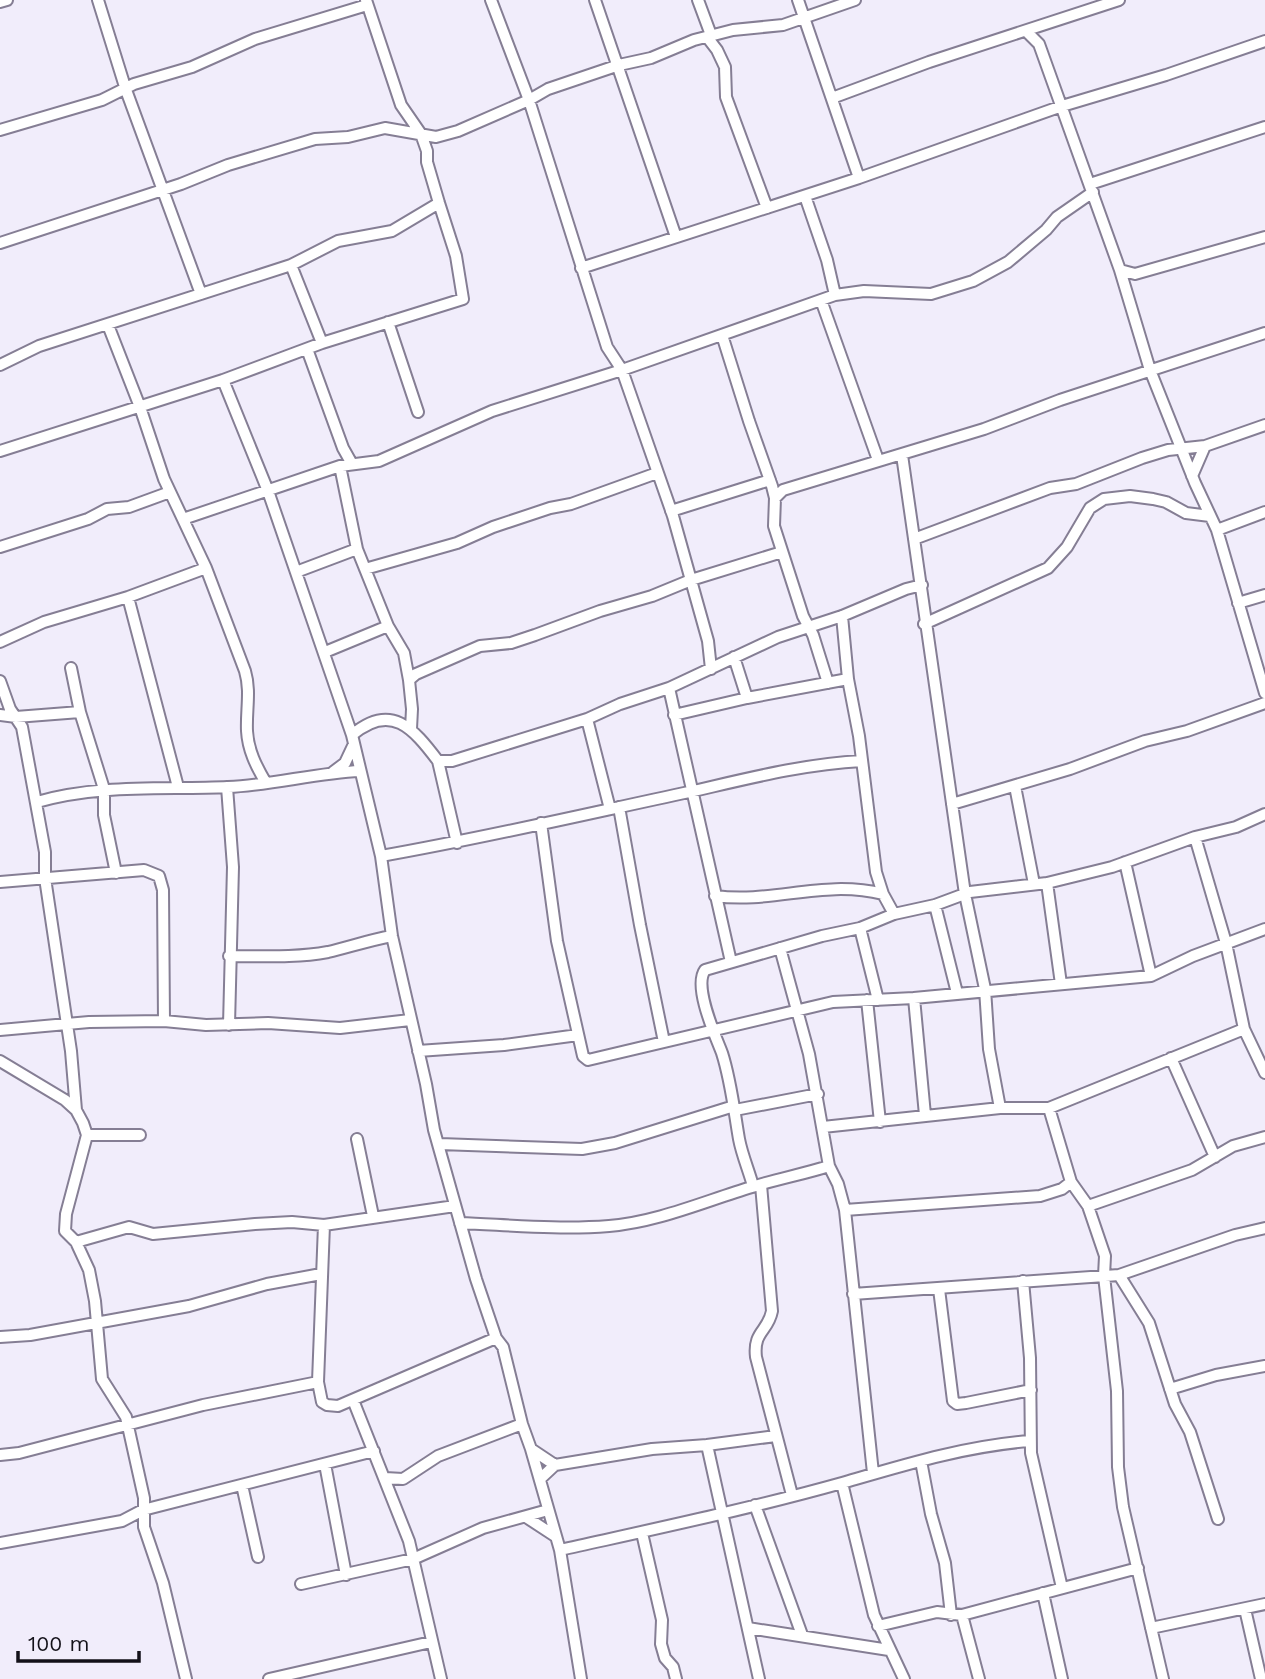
<svg xmlns="http://www.w3.org/2000/svg" width="1265" height="1679" viewBox="0 0 1265 1679" font-family="'Work Sans',sans-serif">
	<style>
		.lines { fill: none; stroke-linecap: round; stroke-linejoin: round }
		.minor-casing { stroke: #857e94; stroke-width: 14 }
		.minor { stroke: #fff; stroke-width: 10 }
	</style>
	<rect width="100%" height="100%" fill="#f1edfb"/>
	<g class="lines">
		<!-- minor casing -->
		<g class="minor-casing">
			<path id="minor" d="M98 0 126 90 201 294
				M491 0 529 100 607 347 622 370 673 516 708 641 711 669
				M595 0 676 237
				M698 0 711 35
				M798 0 859 178
				M0 2 7 0
				M1027 32 1039 44 1120 270 1150 370 1195 483 1217 530 1265 693
				M707 37 717 50 725 67 726 97 767 208
				M832 98 929 62 1119 0
				M0 130 102 100 134 84 192 67 255 39 367 5
				M1090 184 1265 127
				M805 196 827 260 835 295
				M0 243 181 184 228 165 315 139 348 137 385 128 436 137 458 131 529 100 548 89 619 65 651 58 694 40 733 30 783 25 855 0
				M291 265 322 343
				M581 268 859 178 1062 106 1166 75 1265 41
				M1120 270 1135 274 1265 237
				M821 300 878 460
				M388 322 418 412
				M108 325 140 407 164 479 206 568 245 671C251 691 246 710 247 731 248 750 256 766 266 783
				M722 335 749 421 772 486 775 498 774 526 803 616 813 635 828 683
				M307 349 343 448 352 464
				M0 365 39 346 291 265 338 241 392 231 439 203
				M223 380 268 491 352 735 381 856 392 936 426 1084 434 1130 476 1279 496 1338 503 1347 522 1424 531 1449 560 1550 581 1679
				M0 451 223 380 322 343 463 299 456 256 439 203 427 162V151L421 134 401 105 366 0
				M902 455 965 894 985 989 989 1049 1000 1108
				M340 466 357 549 388 626 404 653 409 680 416 674 480 646 511 643 535 635 600 611 652 596 691 580 782 552
				M1192 476 1205 446
				M775 498 783 490 984 429 1060 400 1265 333
				M671 511 770 480
				M183 519 340 466 379 461 492 411 622 370 835 295 864 291 931 294 973 281 1008 262 1046 230 1057 217 1093 192
				M1217 530 1265 512
				M914 539 1050 488 1076 484 1142 458 1168 450 1205 446 1265 425
				M0 547 88 519 107 509 129 507 170 492
				M365 569 457 543 493 527 550 508 571 504 657 473
				M296 572 357 549
				M128 597 178 787
				M1238 603 1265 595
				M842 616 848 679 859 736 876 872 883 894 894 914
				M924 624 1048 568 1067 547 1090 508 1104 499 1130 496 1153 499 1166 502 1186 513 1210 516
				M0 642 44 622 128 597 206 568
				M325 652 388 626
				M734 657 747 698
				M71 668 80 712
				M409 680 412 709 411 729
				M0 681 10 709 22 727 45 852V878L71 1051 76 1110 83 1123 87 1135 66 1214 65 1231 76 1242 89 1270 95 1301 102 1379 126 1417 144 1498V1527L163 1583 186 1679
				M669 688 731 962
				M0 715 16 717 80 712 104 789V815L116 873
				M674 715 747 698 848 679
				M587 719 610 809
				M352 735C391 702 413 728 438 761
				M333 772 345 763 354 744
				M1015 786 1034 884
				M227 787 233 867 229 1025
				M37 802C100 784 163 790 228 787 272 785 316 773 360 771
				M952 804 1070 769 1145 741 1187 731 1265 703
				M619 807 640 925 664 1042
				M541 823 557 941 583 1056 588 1060 833 1002 914 998 1151 976 1193 956 1265 929
				M1195 837 1226 943 1244 1029 1265 1073
				M457 843 438 761H452L587 719 620 704 669 688 778 637 842 616 906 589 922 585
				M381 856C484 838 586 814 689 792 746 779 803 764 862 761
				M1125 862 1151 976
				M0 882 144 870 159 876 163 890 164 1021
				M1047 883 1061 984
				M715 896C773 904 823 879 883 894
				M935 905 957 993
				M860 928 878 1000
				M780 948 809 1054 829 1166 838 1184 845 1210 873 1473
				M229 956C262 956 296 958 328 952 349 947 370 940 392 936
				M914 998 925 1115
				M867 1000 880 1122
				M0 1030 89 1022 164 1021 206 1025 268 1023 340 1028 410 1020
				M418 1051 504 1045 578 1035
				M1171 1058 1215 1157
				M0 1061 65 1100 76 1110
				M1049 1108 1071 1182 1088 1206 1105 1256 1104 1276 1117 1391 1118 1467 1123 1507 1163 1679
				M735 1110 818 1094
				M823 1127 1000 1108H1049L1244 1029
				M87 1135H140
				M357 1139 373 1216
				M440 1144 582 1149 615 1143 734 1106
				M761 1185 772 1311C768 1332 753 1331 756 1357L792 1495
				M753 1186C749 1171 742 1155 739 1139 734 1110 731 1081 722 1053 715 1035 693 986 705 970L822 936 860 928 894 914 935 905 970 892 1047 883 1112 867 1195 837 1236 827 1265 814
				M1088 1206 1192 1170 1233 1146 1265 1137
				M845 1210 1040 1196 1062 1189 1071 1182
				M460 1223C509 1225 559 1230 609 1226 658 1222 705 1201 752 1187 777 1179 804 1174 829 1166
				M324 1225 318 1382 322 1402 327 1405 338 1406 496 1338
				M76 1242 129 1227 153 1234 255 1224 292 1222 324 1225 455 1206
				M1119 1275 1149 1323 1175 1404 1190 1432 1218 1519
				M1023 1281 1030 1358 1031 1453 1062 1588
				M939 1289 953 1401 957 1404 966 1403 1031 1390
				M853 1294 1119 1275 1235 1235 1265 1228
				M0 1337 30 1335 189 1306 267 1284 321 1274
				M1170 1389 1216 1375 1265 1366
				M353 1400 409 1541 441 1679
				M707 1445 759 1679
				M531 1449 555 1465
				M0 1455 19 1453 203 1405 318 1382
				M921 1461 931 1514 945 1563 951 1615
				M325 1464 346 1575
				M385 1478 403 1479 438 1456 522 1424
				M540 1479 555 1465 652 1449 707 1445 776 1436
				M842 1483 874 1615 904 1679
				M242 1485 258 1557
				M755 1505 802 1635
				M526 1517 555 1536
				M642 1533 662 1620 661 1644 665 1658 673 1667 676 1679
				M0 1543 122 1521 143 1510 374 1451
				M560 1550C654 1529 749 1509 842 1483 904 1465 965 1446 1030 1441
				M301 1584 413 1559 483 1528 548 1510
				M1043 1593 1062 1679
				M1245 1609 1261 1679
				M962 1615 979 1679
				M878 1626 937 1612 962 1615 1138 1568
				M748 1628 889 1650
				M1151 1628 1265 1604
				M269 1679 431 1642"/>
		</g>
		<!-- minor -->
		<use href="#minor" class="minor"/>
	</g>
	<!-- scale -->
	<path d="M18 1651v10h121v-10" fill="none" stroke="#131119" stroke-width="3.5"/>
	<text x="28" y="1651" font-size="21" fill="#131119" stroke="#f1edfb" stroke-width="5" paint-order="stroke">100 m</text>
</svg>
